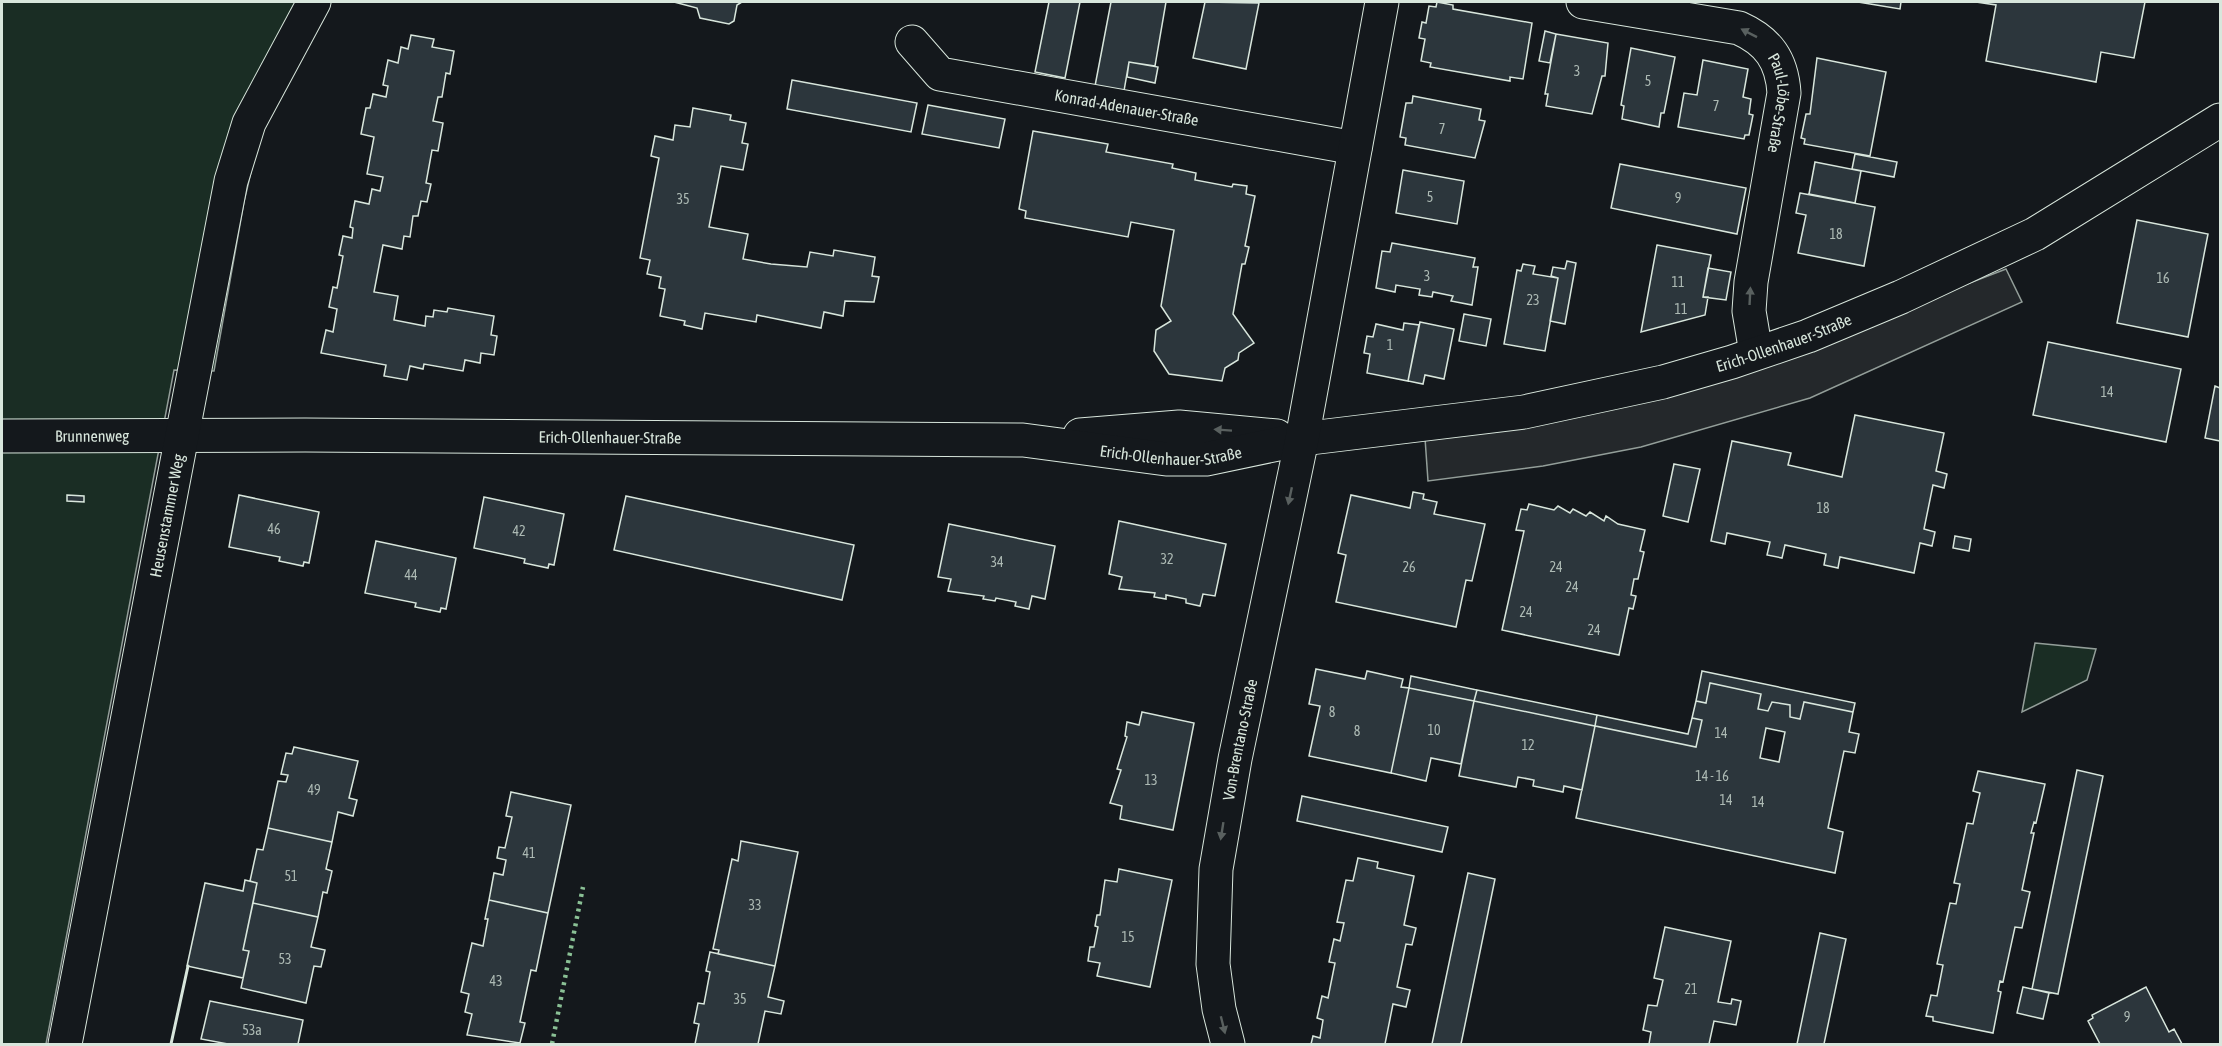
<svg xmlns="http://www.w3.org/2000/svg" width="2222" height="1046" viewBox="0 0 2222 1046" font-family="'Asap Condensed',sans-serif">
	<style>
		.green { fill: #1a2d24; stroke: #939e99; stroke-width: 1.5 }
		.parking { fill: #24282b; stroke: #939e99; stroke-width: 1.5 }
		.building { fill: #2c363c; stroke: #d8e6dc; stroke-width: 1.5; fill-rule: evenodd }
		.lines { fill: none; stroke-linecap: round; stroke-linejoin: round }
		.minor-casing { stroke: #d8e6dc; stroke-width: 35 }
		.minor { stroke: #14181c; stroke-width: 33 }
		.hedge { stroke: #8ac095; stroke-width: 4.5; stroke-dasharray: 3 4.5; stroke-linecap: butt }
		.wall { stroke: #d8e6dc; stroke-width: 3 }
		.oneway { fill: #59605f }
		.labels { text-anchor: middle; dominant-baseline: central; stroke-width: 4.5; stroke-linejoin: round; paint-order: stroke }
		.number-label { font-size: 14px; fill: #adbab4 }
		.street-label { font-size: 16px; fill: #d8e6dc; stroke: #14181c }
	</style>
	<rect width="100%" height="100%" fill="#14181c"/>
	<!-- green -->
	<path class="green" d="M2 2H331L279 95 259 138 244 202 214 371 174 370 46 1044H2Z
		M2035 643 2096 649 2087 680 2022 712Z"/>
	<!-- parking -->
	<path class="parking" d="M2006 269 2022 302 1810 398 1641 447 1543 466 1428 481 1425 438 1790 352Z"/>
	<!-- building -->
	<path class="building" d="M674 2H742L737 5 734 21 729 24 700 18 697 8Z
		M1049 2H1080L1065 78 1035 72Z
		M1111 2H1166L1155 66 1129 62 1124 91 1095 86Z
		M1205 2 1259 3 1246 69 1193 58Z
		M1437 2 1453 5V9L1532 23 1523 79 1510 77V81L1430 67 1431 63 1421 61 1425 39 1419 38 1422 22 1426 23 1429 6 1436 7Z
		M1858 2H1901L1900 9Z
		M1976 2H2145L2134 58 2101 52 2096 82 1986 61 1996 5Z
		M1545 31 1556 34 1550 63 1539 61Z
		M1556 34 1608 43 1605 76H1602L1592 114 1546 106 1548 94H1545Z
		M411 35 434 39 432 47 454 51 450 74 446 73 442 97H438L433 121 443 123 438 151 432 150 426 183 431 184 427 202 421 201 418 216H413L410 237 404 236 402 249 383 245 374 292 398 296 394 320 425 326 426 316 433 317 434 310 447 312 448 308 494 316 491 335 497 336 494 355 481 353 480 363 465 360 463 371 424 364 423 369 410 366 407 380 384 376 386 365 321 353 326 330 333 332 337 309 329 307 333 287 337 288 343 256 339 255 343 236 352 238 353 228 350 227 355 201 369 204 372 189 380 191 383 177 367 174 374 137 361 134 366 108H370L373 94 386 97 388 86 383 85 388 60 398 63 401 47 408 49Z
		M1631 48 1675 57 1664 113H1661L1659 127 1622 119 1624 106 1621 105Z
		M1817 58 1886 72 1870 156 1804 144 1805 139 1801 138 1806 114H1810Z
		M1703 60 1748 69 1743 97 1751 99 1749 114 1753 115 1749 135H1745L1744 139 1678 127 1684 93 1697 95Z
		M1129 62 1158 67 1155 83 1127 77Z
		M792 80 917 103 911 132 787 109Z
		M1413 96 1481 109 1479 120 1485 121 1475 158 1405 145 1406 138 1400 137 1406 103H1412Z
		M928 105 1005 119 999 148 922 134Z
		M693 108 731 115 730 120 746 123 742 143 748 144 743 170 721 166 709 227 748 234 743 259 771 264 807 267 810 252 833 256 834 250 875 257 872 276 879 277 874 302 845 301 843 316 824 312 821 328 757 315 756 322 705 313 702 329 684 325 685 321 660 316 665 289 659 288 661 277 647 274 650 260 640 258 659 158 651 156 655 136 673 140 675 125 690 127Z
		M1033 131 1108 144 1106 152 1173 164 1172 168 1196 173 1195 180 1232 187 1233 184 1247 186 1246 194 1255 196 1245 246 1249 247 1245 264H1242L1233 314 1254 343 1239 353 1238 360 1225 368 1222 381 1169 374 1154 351 1156 330 1171 321 1161 306 1174 230 1131 222 1128 237 1025 218 1026 211 1019 209Z
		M1855 154 1897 162 1894 177 1852 169Z
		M1815 162 1861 171 1855 203 1809 194Z
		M1620 164 1746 188 1737 234 1611 208Z
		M1403 170 1464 181 1457 224 1396 213Z
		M1800 193 1875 207 1864 266 1798 253 1806 215 1796 213Z
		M2137 220 2208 234 2188 337 2117 323Z
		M1392 243 1475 258 1473 267H1478L1472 305 1451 301 1453 296 1433 292 1432 297 1419 295 1420 289 1396 285 1395 292 1376 288 1382 251 1390 252Z
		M1657 245 1711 255 1703 297H1708L1705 315 1641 332Z
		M1567 261 1576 263 1565 324 1550 321 1558 278 1551 276 1553 267 1565 269Z
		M1523 264 1535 266 1533 274 1558 278 1545 351 1504 344 1517 270 1521 271Z
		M1708 268 1731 272 1726 300 1703 297Z
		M1464 314 1491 319 1486 346 1459 341Z
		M1420 322 1454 329 1444 379 1425 375 1423 384 1408 381Z
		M1404 323 1419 325 1408 381 1367 373 1370 354 1364 353 1367 336 1373 337 1376 324 1403 330Z
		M2048 342 2181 369 2166 442 2033 415Z
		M2215 386 2220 388V441L2205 438Z
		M1855 415 1944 433 1936 471 1947 474 1944 488 1933 485 1924 529 1935 532 1932 546 1920 543 1914 573 1840 557 1838 568 1824 565 1826 554 1785 545 1782 558 1767 555 1770 542 1727 533 1725 544 1711 541 1732 441 1791 453 1788 465 1842 477Z
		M1674 464 1700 469 1688 522 1663 516Z
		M1413 492 1424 494 1423 499 1437 502 1434 514 1485 524 1472 581 1466 580 1456 627 1336 602 1346 555 1338 553 1351 495 1410 508Z
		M67 495 84 496V502L67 501Z
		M239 495 319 512 309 563 304 562 303 566 279 561 280 557 229 547Z
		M626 496 854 545 842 600 614 550Z
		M484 497 564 514 554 565 549 564 548 568 524 563 525 559 474 548Z
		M1529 504 1554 510 1558 506 1570 513 1573 509 1586 516 1590 512 1604 521 1606 516 1618 524 1645 530 1640 551 1644 552 1638 579H1634L1631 595 1636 596 1633 609 1629 608 1619 655 1502 630 1524 531 1516 530 1521 509 1527 510Z
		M1119 521 1226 544 1215 596 1203 594 1200 606 1186 603V599L1166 595V599L1154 597 1155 593 1119 589 1122 577 1109 574Z
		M949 524 1055 546 1045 599 1032 596 1029 609 1015 606 1016 602 996 598 995 601 983 599 984 596 948 591 951 579 938 577Z
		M1955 536 1971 539 1969 551 1953 548Z
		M376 541 456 558 446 609 441 608 440 612 415 607 416 603 365 593Z
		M1316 669 1365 679 1367 671 1403 679 1401 687 1409 688 1391 773 1309 756 1320 706 1309 704Z
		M1702 671 1855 703 1853 712 1804 702 1800 719 1790 717V705L1772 702 1768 711 1758 709 1761 694 1710 683 1706 703 1696 701Z
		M1411 676 1477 690 1474 701 1409 688Z
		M1710 683 1761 694 1758 709 1768 711 1772 702 1790 705V717L1800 719 1804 702 1853 712 1849 732 1859 734 1855 753 1844 751 1828 828 1843 832 1835 873 1576 818 1595 726 1696 747 1702 720 1692 718 1696 701 1706 703ZM1766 728 1785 732 1779 762 1760 758Z
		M1409 688 1474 701 1461 764 1431 758 1426 781 1391 773Z
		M1477 690 1597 715 1595 726 1474 701Z
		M1474 701 1595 726 1582 790 1564 786 1563 792 1533 786 1534 780 1518 777 1516 787 1459 776Z
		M1142 712 1194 723 1173 830 1120 819 1122 806 1110 803 1121 770 1117 769 1127 737 1125 736 1127 722 1139 725Z
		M1597 715 1688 734 1692 718 1702 720 1696 747 1595 726Z
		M294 747 358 761 349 798 357 800 353 816 338 812 332 842 268 828 278 781 286 782 288 775 281 774 286 753 292 754Z
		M2077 770 2103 776 2058 994 2032 989Z
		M1978 771 2045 784 2036 823 2034 822 2031 833H2034L2022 890 2030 892 2022 928 2015 927 2003 982 2000 981 1998 991 2001 992 1993 1033 1933 1021V1017L1926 1016 1931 995 1937 996 1943 965 1937 964 1950 903 1956 904 1960 884 1954 883 1967 823 1973 824 1980 793 1973 791Z
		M511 792 571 805 548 913 489 900 494 873 503 875 506 860 497 858 499 847 505 848 512 817 506 816Z
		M1302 796 1448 827 1442 852 1297 821Z
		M268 828 332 842 326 869 332 871 327 893 323 892 318 917 253 903 257 883 250 881 257 849 263 850Z
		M741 841 798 852 775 966 718 954 719 950 713 949 732 859 738 861Z
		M1358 858 1378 862 1377 868 1414 876 1404 925 1416 928 1412 945 1406 944 1397 987 1410 990 1406 1007 1393 1004 1385 1044H1311L1313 1036 1320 1038 1323 1020 1317 1018 1322 996 1328 998 1335 963 1329 962 1334 939 1340 941 1344 923 1337 922 1346 880 1353 881Z
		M1119 869 1172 880 1150 987 1097 976 1100 963 1088 961 1090 947H1094L1098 927 1095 926 1097 915H1100L1105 880 1117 882Z
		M1468 873 1495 879 1461 1044H1432Z
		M245 880 257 883 243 950 249 951 243 978 187 966 205 883 243 891Z
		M489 900 548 913 536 971 531 970 520 1022 525 1023 520 1043 467 1035 472 1014 465 1012 469 994 461 992 472 943 483 946 488 919H485Z
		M253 903 318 917 311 947 325 950 321 967 314 966 306 1003 241 988 249 951 243 950Z
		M1665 927 1731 941 1718 1002 1731 1004 1732 999 1741 1001 1736 1025 1714 1021 1709 1044H1649L1651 1032 1643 1030 1648 1005 1657 1006 1663 980 1654 978Z
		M1820 933 1846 939 1824 1044H1797Z
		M710 952 775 966 768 997 784 1001 781 1014 765 1011 758 1044H695L699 1024 694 1023 698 1003 704 1004 710 972 706 971Z
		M2023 987 2049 993 2043 1019 2017 1013Z
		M2146 987 2169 1032 2174 1029 2182 1044H2100L2088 1021 2093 1018 2092 1015Z
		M210 1001 303 1020 298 1044H228L201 1039Z"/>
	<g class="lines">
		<!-- minor casing -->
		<g class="minor-casing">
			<g id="minor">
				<path id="s1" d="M1583 2 1739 28C1768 41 1782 60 1784 93L1751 282 1749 311 1756 353"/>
				<path id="s2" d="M912 42 940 74 1355 148"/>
				<path d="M1080 435 1179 427 1277 436"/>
				<path id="s3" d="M2 436 305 435 1023 440 1166 459H1206L1302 439 1524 412 1663 382 1732 362 1808 336 1901 297 2035 234 2220 120"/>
				<path id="s4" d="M65 1044 231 181 249 123 314 2"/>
				<path id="s5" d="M1228 1044 1219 1009 1213 964 1216 869 1235 759 1302 439 1382 2"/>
			</g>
		</g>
		<!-- minor -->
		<use href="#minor" class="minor"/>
		<!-- hedge -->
		<path class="hedge" d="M552 1044 583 887"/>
		<!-- wall -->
		<path class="wall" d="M171 1044 188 966"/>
	</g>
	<!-- one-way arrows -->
	<defs><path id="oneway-solid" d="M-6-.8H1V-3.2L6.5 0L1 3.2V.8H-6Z" transform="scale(1.5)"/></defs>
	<g class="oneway">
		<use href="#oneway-solid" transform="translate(1749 33) rotate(-153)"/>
		<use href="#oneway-solid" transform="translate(1750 296) rotate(-87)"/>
		<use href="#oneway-solid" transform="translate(1223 430) rotate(-176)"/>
		<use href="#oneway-solid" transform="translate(1290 496) rotate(102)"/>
		<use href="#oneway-solid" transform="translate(1222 831) rotate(99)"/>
		<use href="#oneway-solid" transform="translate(1223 1025) rotate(76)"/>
	</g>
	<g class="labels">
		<!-- number labels -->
		<g class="number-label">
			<text x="1577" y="71">3</text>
			<text x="1648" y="81">5</text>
			<text x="1716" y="106">7</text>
			<text x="1442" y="129">7</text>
			<text x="1430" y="197">5</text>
			<text x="1678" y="198">9</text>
			<text x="683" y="199">35</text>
			<text x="1836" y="234">18</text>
			<text x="1427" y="276">3</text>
			<text x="2163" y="278">16</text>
			<text x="1678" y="282">11</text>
			<text x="1533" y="300">23</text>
			<text x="1681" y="309">11</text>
			<text x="1390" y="345">1</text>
			<text x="2107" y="392">14</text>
			<text x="1823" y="508">18</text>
			<text x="274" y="529">46</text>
			<text x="519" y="531">42</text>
			<text x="1167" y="559">32</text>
			<text x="997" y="562">34</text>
			<text x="1409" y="567">26</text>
			<text x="1556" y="567">24</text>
			<text x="411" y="575">44</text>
			<text x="1572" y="587">24</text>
			<text x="1526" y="612">24</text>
			<text x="1594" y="630">24</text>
			<text x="1332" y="712">8</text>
			<text x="1434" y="730">10</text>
			<text x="1357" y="731">8</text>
			<text x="1721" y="733">14</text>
			<text x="1528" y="745">12</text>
			<text x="1712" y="776">14 - 16</text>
			<text x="1151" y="780">13</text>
			<text x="314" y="790">49</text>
			<text x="1726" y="800">14</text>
			<text x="1758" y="802">14</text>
			<text x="529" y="853">41</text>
			<text x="291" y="876">51</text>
			<text x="755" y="905">33</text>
			<text x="1128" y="937">15</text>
			<text x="285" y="959">53</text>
			<text x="496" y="981">43</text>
			<text x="1691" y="989">21</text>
			<text x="740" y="999">35</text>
			<text x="2127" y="1017">9</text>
			<text x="252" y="1030">53a</text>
		</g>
		<!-- street labels -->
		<g class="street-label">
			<text stroke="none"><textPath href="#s1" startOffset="252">Paul-Löbe-Straße</textPath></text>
			<text stroke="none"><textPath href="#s2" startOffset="232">Konrad-Adenauer-Straße</textPath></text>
			<text stroke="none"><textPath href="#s3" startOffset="1796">Erich-Ollenhauer-Straße</textPath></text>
			<text stroke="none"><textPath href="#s3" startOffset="90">Brunnenweg</textPath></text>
			<text stroke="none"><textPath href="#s3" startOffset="608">Erich-Ollenhauer-Straße</textPath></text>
			<text stroke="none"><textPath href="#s3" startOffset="1170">Erich-Ollenhauer-Straße</textPath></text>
			<text stroke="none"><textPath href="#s4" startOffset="538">Heusenstammer Weg</textPath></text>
			<text stroke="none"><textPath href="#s5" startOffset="308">Von-Brentano-Straße</textPath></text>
		</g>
	</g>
	<!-- border -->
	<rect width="2222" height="1046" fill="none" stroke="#d8e6dc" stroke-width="6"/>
</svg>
